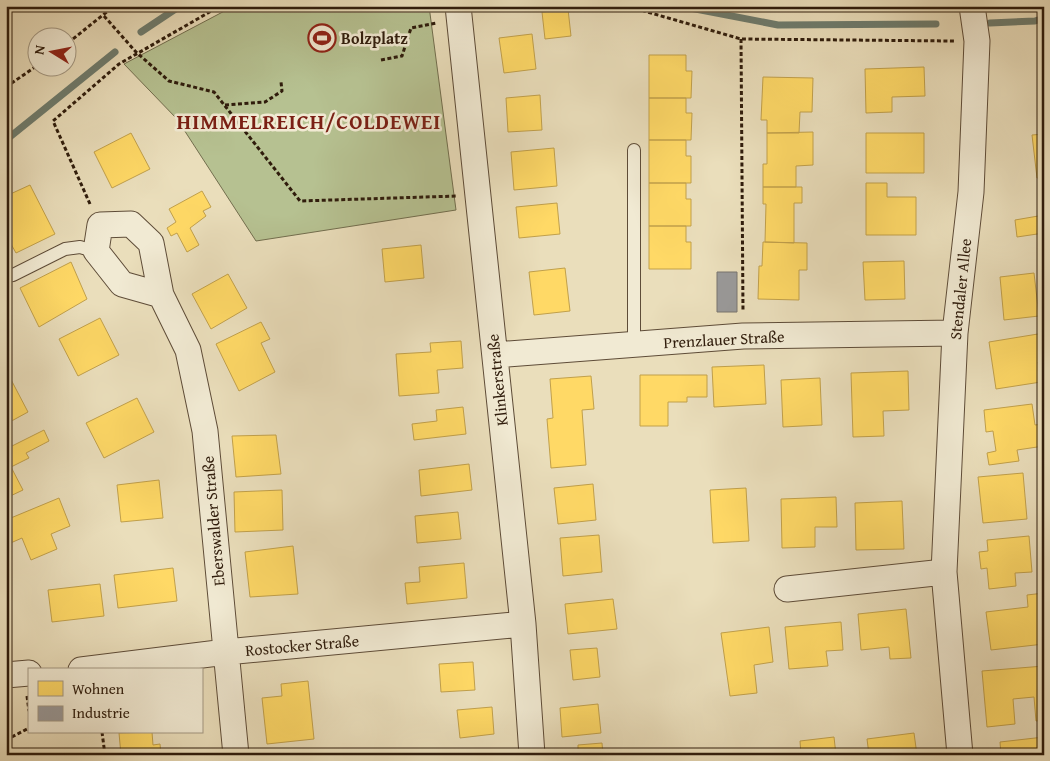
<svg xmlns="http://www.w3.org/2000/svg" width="1050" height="761" viewBox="0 0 1050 761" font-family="'Gentium Book Plus',serif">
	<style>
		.green { fill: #b6c191; stroke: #726e4e }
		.homes { fill: #ffd966; stroke: #c1a04b }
		.industry { fill: #999; stroke: #79746f }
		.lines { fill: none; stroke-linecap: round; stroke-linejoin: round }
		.stream { stroke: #6e7c6e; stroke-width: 7 }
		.lane-casing { stroke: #5e4c38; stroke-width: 14 }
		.street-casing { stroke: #5e4c38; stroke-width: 27 }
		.path { stroke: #2f1c0c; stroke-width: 3; stroke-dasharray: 4 2.5; stroke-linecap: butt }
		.lane { stroke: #f1ead3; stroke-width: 12 }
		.street { stroke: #f1ead3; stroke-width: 25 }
		.labels { text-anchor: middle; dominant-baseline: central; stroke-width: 5; stroke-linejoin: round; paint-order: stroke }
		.poi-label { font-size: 16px; font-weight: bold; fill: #2f1c0c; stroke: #f1ead3; text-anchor: start }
		.street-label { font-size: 16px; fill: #2f1c0c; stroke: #f1ead3 }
		.district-label { font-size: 21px; font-weight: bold; letter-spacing: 1px; fill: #7a1f14; stroke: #f1ead3 }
	</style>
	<rect width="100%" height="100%" fill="#eadebb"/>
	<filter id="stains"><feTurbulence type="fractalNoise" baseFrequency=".004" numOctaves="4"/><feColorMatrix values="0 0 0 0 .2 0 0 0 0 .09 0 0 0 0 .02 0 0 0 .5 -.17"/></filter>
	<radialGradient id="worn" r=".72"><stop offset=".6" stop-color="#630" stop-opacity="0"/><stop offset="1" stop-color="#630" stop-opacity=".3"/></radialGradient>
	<!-- green -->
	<path class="green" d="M234 6H429L456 210 256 241 177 119 124 64Z"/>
	<!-- homes -->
	<path class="homes" d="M568 9 571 36 545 39 542 12Z
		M532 34 536 69 504 73 499 38Z
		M649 55H686V71H692L691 98H649Z
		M924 67 925 96 892 97V112L866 113 865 69Z
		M763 77 813 78 812 112H800L799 133H767V120H761Z
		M540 95 542 130 508 132 506 98Z
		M649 98H686V113H692L691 140H649Z
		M813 132V165L796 166V187H763V164H767V133Z
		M131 133 150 169 112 188 94 152Z
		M866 133H924V173H866Z
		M1044 134V177L1037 178 1032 135Z
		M649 140H686V156H691V183H649Z
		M554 148 557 186 514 190 511 152Z
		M649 183H686V199H691V226H649Z
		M866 183H887V197H916V235H866Z
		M30 185 55 234 16 253 6 235V196Z
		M763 187H802V203H794V243L765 242 766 204H763Z
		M202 191 211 207 203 211 206 216 190 228 199 245 187 252 177 233 171 236 167 228 176 222 169 209Z
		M557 203 560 234 519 238 516 207Z
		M1044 215V233L1017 237 1015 220Z
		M649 226H686V242H691V269H649Z
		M763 242 807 243V270H799V300L758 299 759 266H762Z
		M421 245 424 278 385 282 382 249Z
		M904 261 905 299 865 300 863 262Z
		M71 262 87 299 39 327 20 288Z
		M565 268 570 311 534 315 529 272Z
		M1034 273 1039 316 1004 320 1000 277Z
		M228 274 247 308 211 329 192 294Z
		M100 318 119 355 78 376 59 339Z
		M261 322 270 339 261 343 275 372 239 391 216 344Z
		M1044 333V361L1038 362 1041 382 996 389 989 342Z
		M461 341 463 368 437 370 439 393 399 396 396 354 431 352 430 343Z
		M764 365 766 404 714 407 712 367Z
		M6 370 28 412 6 424Z
		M908 371 909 410 883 411 884 436 853 437 851 373Z
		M640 375H707V397H687V402H668V426H640Z
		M591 376 594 409 582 410 586 465 551 468 547 419 553 418 550 379Z
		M820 378 822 425 783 427 781 380Z
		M137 398 154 432 104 458 86 423Z
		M1032 404 1035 425 1043 424 1044 446 1017 450 1019 461 989 465 987 453 996 451 993 431 986 432 984 410Z
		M463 407 466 434 414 440 412 424 437 421 436 410Z
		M44 430 49 441 26 453 29 458 11 467 23 490 6 498V449Z
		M276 435 281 474 236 477 232 436Z
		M469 464 472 490 421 496 419 470Z
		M1023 473 1027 519 983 523 978 477Z
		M159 480 163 518 121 522 117 485Z
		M593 484 596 520 558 524 554 488Z
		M746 488 749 541 713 543 710 490Z
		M282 490 283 530 235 532 234 492Z
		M836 497 837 527H815V547L782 548 781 499Z
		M59 498 70 526 51 534 57 549 31 560 22 538 6 545V520Z
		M902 501 904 549 856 550 855 503Z
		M458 512 461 539 417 543 415 516Z
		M599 535 602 572 563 576 560 538Z
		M1029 536 1032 572 1015 573 1016 586 989 589 987 568 981 569 979 552 988 551 987 540Z
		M293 546 298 594 250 597 245 552Z
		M464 563 467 598 407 604 405 583 420 582 419 567Z
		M173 568 177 601 118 608 114 575Z
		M100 584 104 616 52 622 48 590Z
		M1044 593V610H1041L1044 644 991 650 986 612 1028 607 1027 595Z
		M613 599 617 629 568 634 565 604Z
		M906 609 911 658 890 659 889 647 861 650 858 614Z
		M841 622 843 650 826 651 828 666 789 669 785 627Z
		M769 627 773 662 754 665 757 693 730 696 721 633Z
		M597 648 600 677 573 680 570 650Z
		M473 662 475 690 441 692 439 664Z
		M1044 666V720L1036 721 1034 697 1013 699 1015 724 987 727 982 671Z
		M308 681 314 739 267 744 262 698 282 696 281 684Z
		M598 704 601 733 562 737 560 708Z
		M492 707 494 734 460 738 457 710Z
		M152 732 153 745 160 744 161 755H121L119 733Z
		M914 733 917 755H869L867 739Z
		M834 737 836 755H801L800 741Z
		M1044 737V755H1001L1000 742Z
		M602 743 603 755H570L578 754V745Z"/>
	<!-- industry -->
	<path class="industry" d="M717 272H737V312H717Z"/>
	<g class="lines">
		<!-- stream -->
		<path class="stream" d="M680 6 778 25 936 24
			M990 23 1035 21 1044 18
			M141 32 180 6
			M6 140 115 52"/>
		<!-- lane casing -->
		<g class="lane-casing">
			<path id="lane" d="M634 150V344
				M6 276 13 275 65 249 80 247 97 252"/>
		</g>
		<!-- street casing -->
		<g class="street-casing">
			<path id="street" d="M458 6 523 624 532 755
				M131 224 151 243 161 295 122 284 96 251 100 225Z
				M161 295 188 350 205 431 236 755
				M495 355 743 336 955 333
				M787 589 944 572
				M81 670 226 652 523 624
				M6 675 29 673
				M960 755 944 572 955 333 971 192 977 41 972 6"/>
		</g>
		<!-- path -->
		<path class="path" d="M637 6 644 11 741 39 954 41
			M104 16 136 52 169 81 214 92 300 201 457 196
			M741 39 743 312
			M68 43 114 6
			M381 60 402 56 411 28 437 23
			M6 87 38 65
			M225 105 265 102 282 91 281 82
			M90 204 53 121 119 64 220 6
			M27 696 29 711
			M102 732 105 755
			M6 740 29 728"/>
		<!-- lane -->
		<use href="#lane" class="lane"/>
		<!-- street -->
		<use href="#street" class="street"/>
	</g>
	<!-- icons -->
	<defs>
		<g id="stadium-ring" transform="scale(1.4375)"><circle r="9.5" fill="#f1ead3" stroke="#8f2418" stroke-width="1.5"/><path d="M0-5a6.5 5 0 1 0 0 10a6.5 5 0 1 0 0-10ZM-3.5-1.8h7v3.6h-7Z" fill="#8f2418"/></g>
	</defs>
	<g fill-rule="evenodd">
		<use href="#stadium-ring" x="322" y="38"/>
	</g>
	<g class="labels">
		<!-- poi labels -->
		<g class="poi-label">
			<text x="341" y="38">Bolzplatz</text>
		</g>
		<!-- street labels -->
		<g class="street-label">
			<text transform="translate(960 289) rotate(-84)">Stendaler Allee</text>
			<text transform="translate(724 339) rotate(-3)">Prenzlauer Straße</text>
			<text transform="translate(497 380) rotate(-96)">Klinkerstraße</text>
			<text transform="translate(213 521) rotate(-95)">Eberswalder Straße</text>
			<text transform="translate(302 645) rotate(-5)">Rostocker Straße</text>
		</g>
		<!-- district labels -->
		<g class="district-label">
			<text x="309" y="121">HIMMELREICH/COLDEWEI</text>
		</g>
	</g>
	<!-- margin -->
	<rect width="1050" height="761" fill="none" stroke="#eadebb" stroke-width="25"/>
	<rect x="8" y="8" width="1035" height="746" fill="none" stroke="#2f1c0c" stroke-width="2.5"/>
	<rect x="12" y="12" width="1025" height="736" fill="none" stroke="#2f1c0c"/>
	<!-- legend -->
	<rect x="28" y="668" width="175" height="65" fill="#f1ead3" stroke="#a39883"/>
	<rect x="38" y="681" width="25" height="15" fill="#ffd966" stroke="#a39883"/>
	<text x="72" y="694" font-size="15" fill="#2f1c0c">Wohnen</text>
	<rect x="38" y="706" width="25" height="15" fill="#999999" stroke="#a39883"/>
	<text x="72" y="718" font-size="15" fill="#2f1c0c">Industrie</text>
	<!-- north arrow -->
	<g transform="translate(52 52) rotate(280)"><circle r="24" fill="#f1ead3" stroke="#a39883"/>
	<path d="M0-4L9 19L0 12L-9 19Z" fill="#8f2418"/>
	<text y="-8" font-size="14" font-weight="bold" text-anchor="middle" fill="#2f1c0c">N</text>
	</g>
	<rect width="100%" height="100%" filter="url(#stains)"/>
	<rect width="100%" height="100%" fill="url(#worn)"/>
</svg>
